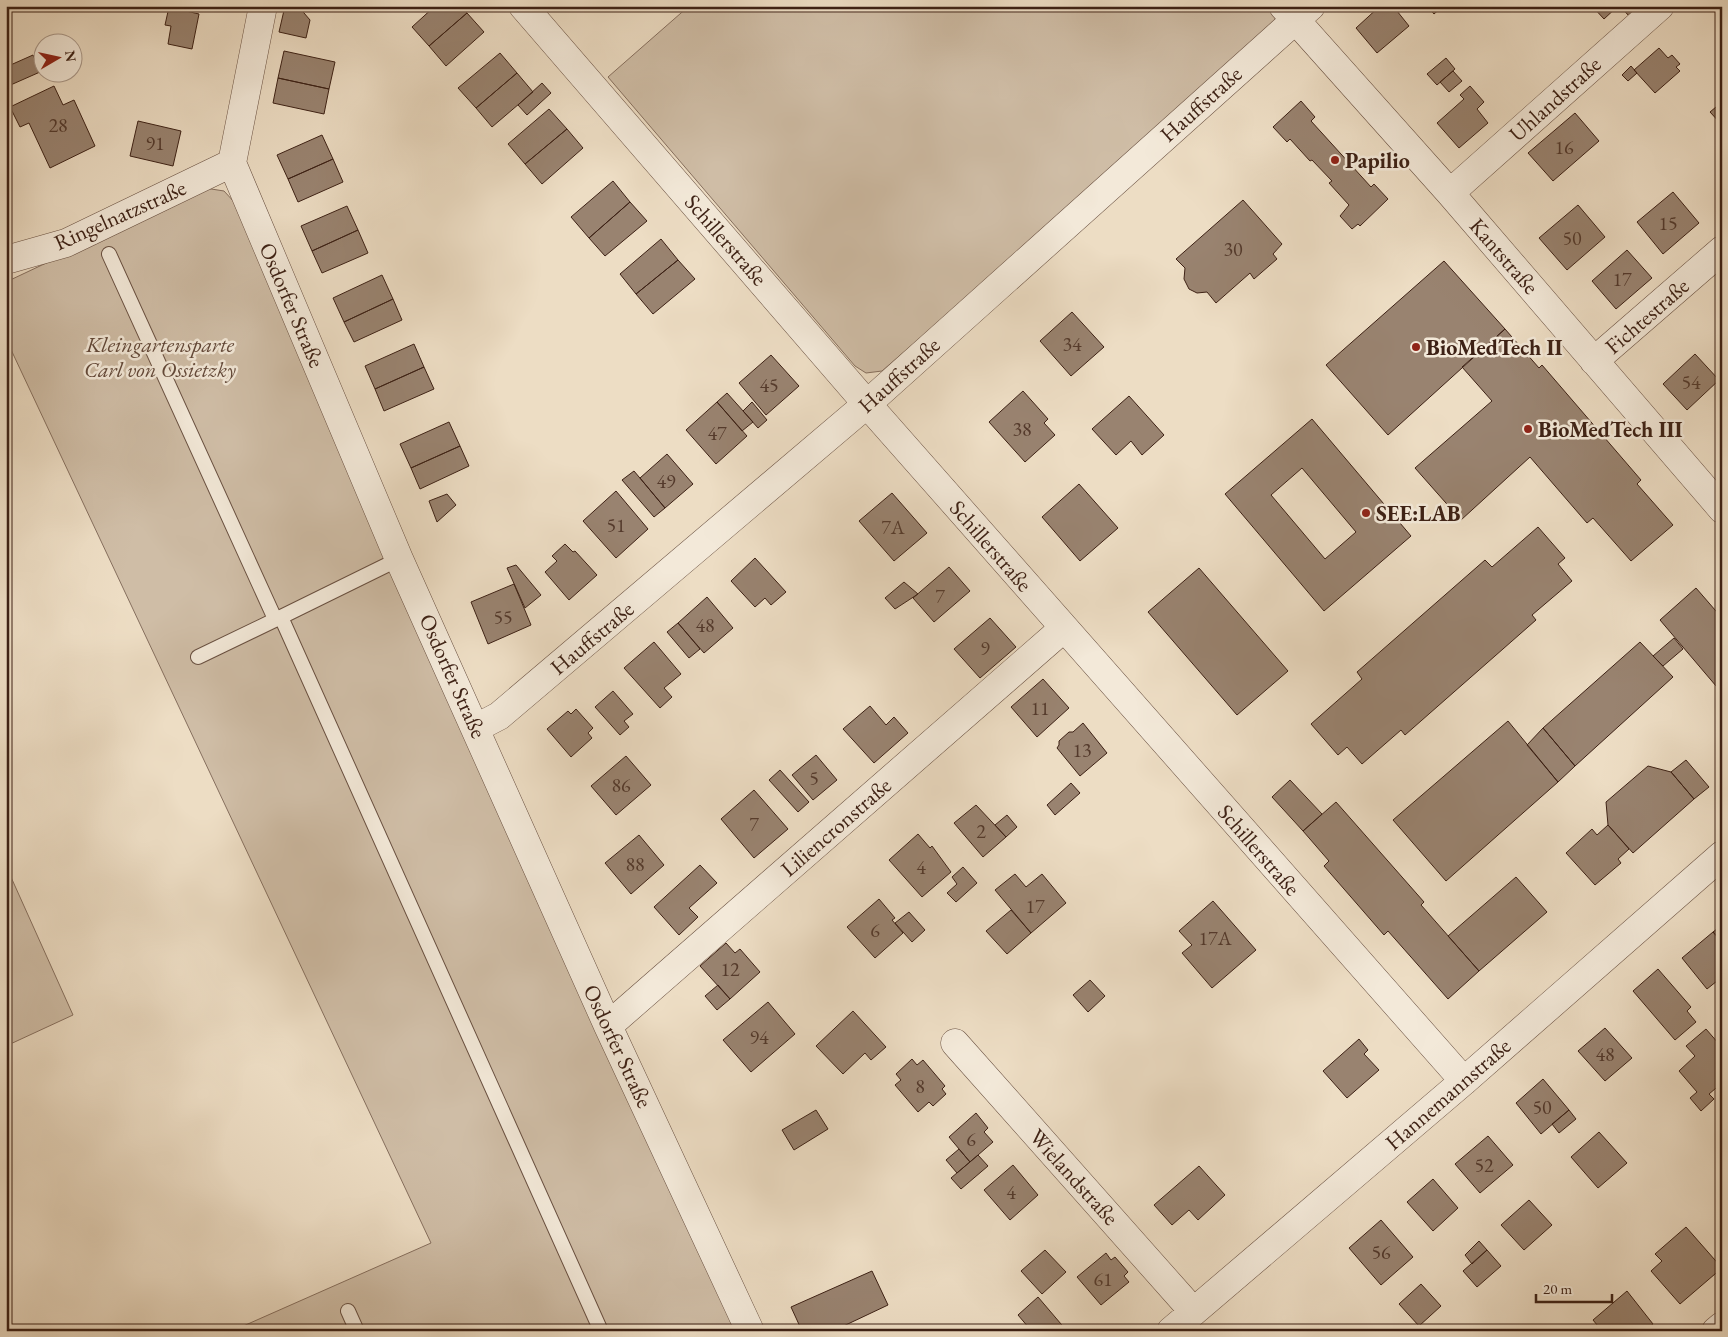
<svg xmlns="http://www.w3.org/2000/svg" width="1728" height="1337" viewBox="0 0 1728 1337" font-family="'EB Garamond',serif">
	<style>
		.green { fill: #cfbda6; stroke: #866f5e }
		.building { fill: #998370; stroke: #3d2115; fill-rule: evenodd }
		.lines { fill: none; stroke-linecap: round; stroke-linejoin: round }
		.service-casing { stroke: #695041; stroke-width: 16 }
		.minor-casing { stroke: #695041; stroke-width: 29 }
		.service { stroke: #f3e9d9; stroke-width: 14 }
		.minor { stroke: #f3e9d9; stroke-width: 28 }
		.poi-dot { fill: #8f2418; stroke: #f3e9d9; stroke-width: 2 }
		.labels { text-anchor: middle; dominant-baseline: central; stroke-width: 5; stroke-linejoin: round; paint-order: stroke }
		.number-label { font-size: 20px; fill: #543a2c }
		.street-label { font-size: 22px; fill: #3d2115; stroke: #f3e9d9 }
		.poi-label { font-size: 22px; font-weight: bold; fill: #3d2115; stroke: #f3e9d9; text-anchor: start }
		.park-label { font-size: 22px; font-style: italic; fill: #624839; stroke: #f3e9d9 }
	</style>
	<rect width="100%" height="100%" fill="#edddc4"/>
	<filter id="stains"><feTurbulence type="fractalNoise" baseFrequency=".004" numOctaves="4"/><feColorMatrix values="0 0 0 0 .2 0 0 0 0 .09 0 0 0 0 .02 0 0 0 .5 -.17"/></filter>
	<radialGradient id="worn" r=".72"><stop offset=".6" stop-color="#630" stop-opacity="0"/><stop offset="1" stop-color="#630" stop-opacity=".3"/></radialGradient>
	<!-- green -->
	<path class="green" d="M689 6H1268C1276 16 1278 21 1272 32L882 371 866 373 855 366 608 77Z
		M205 188 224 191 236 204 736 1331H232L431 1243 6 339V282Z
		M6 866 73 1015 6 1046Z"/>
	<!-- building -->
	<path class="building" d="M285 6H298L310 20 306 38 279 32Z
		M435 6H461L467 13 429 46 412 27Z
		M1380 6H1393L1409 26 1377 53 1356 28Z
		M1427 6H1443L1434 14Z
		M1592 6H1618L1604 19Z
		M1620 6H1640L1629 16Z
		M169 7 199 14 192 49 168 44 171 26 165 25Z
		M467 13 484 32 446 66 429 46Z
		M1659 48 1668 58 1672 55 1680 64 1676 67 1680 71 1655 93 1634 70Z
		M284 51 335 62 329 89 278 78Z
		M500 53 517 73 476 108 458 88Z
		M33 55 40 72 6 87V67Z
		M1446 58 1455 69 1437 85 1427 74Z
		M1631 66 1637 73 1628 81 1622 75Z
		M1453 71 1462 81 1449 92 1440 82Z
		M517 73 533 92 492 127 476 108Z
		M278 78 329 89 324 114 273 103Z
		M542 83 551 93 527 115 518 105Z
		M54 86 63 105 74 100 95 146 50 168 29 123 20 127 10 107Z
		M1470 86 1484 102 1477 109 1488 123 1459 148 1437 123 1464 99 1460 95Z
		M1301 101 1315 117 1311 121 1371 187 1374 184 1388 199 1360 226 1358 224 1352 229 1340 216 1349 205 1329 183 1332 181 1312 160 1310 161 1290 139 1287 142 1273 127Z
		M1722 102V125L1710 112Z
		M549 109 567 129 525 164 508 144Z
		M1575 113 1599 141 1553 181 1528 153Z
		M138 121 181 131 173 166 130 156Z
		M567 129 583 148 542 184 525 164Z
		M322 135 333 159 288 179 277 155Z
		M333 159 343 182 298 202 288 179Z
		M613 181 630 202 589 238 571 217Z
		M1673 192 1699 223 1663 254 1637 222Z
		M1243 200 1282 244 1273 254 1277 259 1254 279 1250 273 1216 303 1207 292 1197 293 1189 289 1184 279 1185 268 1176 259Z
		M630 202 647 221 605 256 589 238Z
		M1578 205 1605 237 1567 270 1539 238Z
		M347 206 358 230 312 251 301 226Z
		M358 230 368 253 322 273 312 251Z
		M661 239 678 260 636 294 620 274Z
		M1627 250 1652 278 1616 309 1592 281Z
		M678 260 695 279 653 314 636 294Z
		M1444 261 1505 329 1388 435 1326 365Z
		M382 275 393 299 344 322 333 298Z
		M393 299 402 320 354 342 344 322Z
		M1072 312 1104 347 1071 376 1040 341Z
		M1505 329 1539 368 1542 365 1641 480 1637 484 1673 525 1631 561 1593 518 1587 523 1530 457 1461 520 1415 468 1492 401 1462 367Z
		M414 344 424 367 375 389 365 366Z
		M1695 354 1719 380 1687 410 1663 384Z
		M771 355 799 386 766 415 739 383Z
		M424 367 434 389 384 411 375 389Z
		M1023 391 1048 419 1044 423 1055 435 1025 462 989 422Z
		M727 393 753 422 742 431 717 402Z
		M1129 396 1164 435 1142 455 1131 441 1116 455 1092 429Z
		M717 402 747 436 716 464 686 430Z
		M752 402 767 420 758 428 743 411Z
		M1312 419 1411 536 1324 611 1225 494ZM1302 468 1356 532 1325 559 1271 495Z
		M449 422 460 446 411 468 400 444Z
		M460 446 469 466 420 489 411 468Z
		M667 454 693 484 665 508 640 478Z
		M634 471 665 508 654 517 622 480Z
		M1079 484 1118 528 1080 561 1042 517Z
		M616 491 648 529 616 558 583 521Z
		M892 493 927 533 894 561 859 521Z
		M447 494 456 505 437 522 429 501Z
		M1538 527 1565 558 1558 564 1572 581 1532 615 1536 620 1405 735 1401 730 1362 764 1347 747 1338 755 1311 724 1362 679 1357 672 1485 560 1492 567Z
		M565 544 573 552 575 551 597 575 569 600 545 572 557 561 552 556Z
		M755 558 786 592 771 605 765 598 755 607 731 581Z
		M516 565 541 595 525 608 507 568Z
		M949 567 970 591 934 622 913 598Z
		M1199 568 1288 671 1237 715 1148 612Z
		M904 582 918 594 895 609 885 598Z
		M514 584 531 625 488 644 471 602Z
		M1696 588 1722 618V693L1660 620Z
		M707 597 733 628 704 653 678 623Z
		M990 618 1016 647 980 678 954 649Z
		M678 623 700 649 689 658 667 632Z
		M1674 638 1683 649 1663 666 1653 656Z
		M654 642 681 674 664 688 672 697 660 708 624 668Z
		M1640 642 1673 677 1575 766 1543 728Z
		M1043 679 1069 708 1037 737 1011 707Z
		M613 691 633 714 624 721 629 727 620 735 595 707Z
		M870 706 886 725 894 717 908 733 874 763 843 729Z
		M576 709 593 728 588 733 592 738 571 757 547 729 568 711 571 714Z
		M1508 721 1558 782 1446 881 1393 820Z
		M1083 723 1107 753 1080 776 1057 748 1059 745V741L1069 732H1073Z
		M1543 728 1575 766 1558 782 1527 745Z
		M816 755 837 780 813 800 792 775Z
		M626 756 651 785 616 815 591 786Z
		M1686 760 1709 787 1694 799 1671 772Z
		M1648 766 1671 772 1694 799 1633 853 1608 825 1606 802Z
		M780 770 809 802 798 812 769 780Z
		M1290 780 1322 814 1303 831 1272 797Z
		M1071 783 1080 793 1055 815 1047 805Z
		M754 790 788 829 754 858 721 819Z
		M1336 802 1424 902 1421 905 1479 971 1448 999 1388 931 1384 935 1324 866 1329 861 1303 831Z
		M976 805 1006 837 983 857 954 823Z
		M1007 815 1017 827 1006 837 995 825Z
		M1608 825 1629 849 1618 859 1621 863 1595 885 1566 853 1592 829 1597 835Z
		M918 834 930 848 932 846 951 872 922 897 889 860Z
		M639 835 664 865 631 894 605 863Z
		M700 865 717 883 689 908 698 917 679 935 654 907Z
		M963 867 977 883 956 902 947 893 957 884 952 877Z
		M1015 874 1026 887 1042 874 1066 903 1031 933 995 890Z
		M1516 877 1547 912 1479 971 1448 936Z
		M879 899 895 918 892 920 903 933 875 958 847 927Z
		M1213 901 1256 950 1212 988 1182 953 1192 945 1179 931Z
		M1011 910 1031 933 1007 954 986 931Z
		M909 912 925 930 912 942 895 923Z
		M1722 925V942L1713 932Z
		M1713 932 1722 942V977L1707 989 1682 958Z
		M726 943 735 953 740 949 760 972 730 999 700 966Z
		M1658 969 1691 1007 1687 1011 1696 1022 1675 1040 1633 991Z
		M1090 980 1105 996 1088 1012 1073 995Z
		M718 985 730 999 717 1010 705 996Z
		M768 1002 795 1034 751 1072 723 1040Z
		M853 1011 886 1047 871 1060 865 1053 843 1074 816 1046Z
		M1605 1028 1632 1058 1605 1081 1578 1051Z
		M1706 1029 1719 1044 1722 1041V1083L1709 1094 1714 1099 1701 1111 1690 1098 1697 1092 1679 1071 1695 1056 1686 1046Z
		M1359 1039 1368 1050 1364 1054 1379 1070 1347 1098 1323 1071Z
		M912 1059 917 1065 923 1060 945 1086 942 1089 946 1094 933 1106 929 1102 918 1112 895 1085 901 1080 896 1074Z
		M1543 1079 1569 1110 1541 1134 1516 1103Z
		M816 1110 828 1129 794 1150 782 1130Z
		M1569 1110 1576 1119 1559 1133 1552 1124Z
		M976 1113 988 1128 984 1132 993 1142 970 1162 949 1137Z
		M1599 1132 1627 1163 1598 1188 1571 1157Z
		M1488 1136 1513 1165 1480 1193 1455 1164Z
		M959 1149 970 1162 957 1173 946 1160Z
		M978 1155 988 1166 961 1189 951 1178Z
		M1013 1165 1038 1195 1010 1220 984 1190Z
		M1199 1166 1225 1195 1198 1220 1189 1210 1172 1225 1154 1205Z
		M1433 1179 1458 1208 1433 1231 1407 1202Z
		M1529 1200 1552 1225 1524 1250 1501 1225Z
		M1381 1220 1413 1257 1381 1285 1349 1248Z
		M1686 1227 1722 1268 1680 1304 1651 1271 1662 1261 1655 1254Z
		M1479 1241 1487 1250 1472 1264 1465 1255Z
		M1045 1250 1066 1272 1042 1294 1021 1271Z
		M1487 1250 1501 1266 1477 1287 1463 1271Z
		M1106 1253 1111 1260 1115 1257 1128 1272 1124 1276 1129 1282 1101 1305 1077 1277Z
		M872 1271 888 1305 833 1331H802L791 1307Z
		M1421 1284 1441 1306 1419 1326 1399 1304Z
		M1627 1291 1653 1324 1645 1331H1602L1593 1320Z
		M1038 1297 1067 1331H1027L1029 1328 1018 1315Z"/>
	<g class="lines">
		<!-- service casing -->
		<g class="service-casing">
			<path id="service" d="M109 254 275 619
				M399 559 281 617 601 1331
				M198 657 281 617
				M348 1311 357 1331"/>
		</g>
		<!-- minor casing -->
		<g class="minor-casing">
			<path id="minor" d="M263 6 232 163 399 559 608 1026 750 1331
				M523 6 867 404 1464 1081
				M1283 6 1450 193 1722 509
				M1450 193 1660 6
				M6 260 66 243 232 163
				M1594 361 1722 250
				M476 728 499 716 867 404 1311 6
				M608 1026 1064 628
				M955 1043 1193 1311
				M1171 1331 1464 1081 1722 855
				M1716 1331 1722 1326"/>
		</g>
		<!-- service -->
		<use href="#service" class="service"/>
		<!-- minor -->
		<use href="#minor" class="minor"/>
	</g>
	<!-- markers -->
	<g class="poi-dot">
		<circle cx="1335" cy="160" r="5"/>
		<circle cx="1416" cy="347" r="5"/>
		<circle cx="1528" cy="429" r="5"/>
		<circle cx="1366" cy="513" r="5"/>
	</g>
	<g class="labels">
		<!-- number labels -->
		<g class="number-label">
			<text x="58" y="125">28</text>
			<text x="155" y="143">91</text>
			<text x="1564" y="147">16</text>
			<text x="1668" y="223">15</text>
			<text x="1572" y="238">50</text>
			<text x="1233" y="249">30</text>
			<text x="1622" y="279">17</text>
			<text x="1072" y="344">34</text>
			<text x="1691" y="382">54</text>
			<text x="769" y="385">45</text>
			<text x="1022" y="429">38</text>
			<text x="717" y="433">47</text>
			<text x="666" y="481">49</text>
			<text x="616" y="525">51</text>
			<text x="893" y="527">7A</text>
			<text x="940" y="596">7</text>
			<text x="503" y="617">55</text>
			<text x="705" y="625">48</text>
			<text x="985" y="648">9</text>
			<text x="1040" y="708">11</text>
			<text x="1082" y="750">13</text>
			<text x="814" y="778">5</text>
			<text x="621" y="785">86</text>
			<text x="754" y="824">7</text>
			<text x="981" y="831">2</text>
			<text x="635" y="864">88</text>
			<text x="921" y="867">4</text>
			<text x="1035" y="906">17</text>
			<text x="875" y="930">6</text>
			<text x="1215" y="938">17A</text>
			<text x="730" y="969">12</text>
			<text x="759" y="1037">94</text>
			<text x="1605" y="1054">48</text>
			<text x="920" y="1086">8</text>
			<text x="1542" y="1107">50</text>
			<text x="971" y="1139">6</text>
			<text x="1484" y="1165">52</text>
			<text x="1011" y="1192">4</text>
			<text x="1381" y="1252">56</text>
			<text x="1103" y="1279">61</text>
		</g>
		<!-- street labels -->
		<g class="street-label">
			<text transform="translate(1555 99) rotate(-42)">Uhlandstraße</text>
			<text transform="translate(1201 104) rotate(-42)">Hauffstraße</text>
			<text transform="translate(120 215) rotate(-24)">Ringelnatzstraße</text>
			<text transform="translate(726 240) rotate(49)">Schillerstraße</text>
			<text transform="translate(1504 256) rotate(49)">Kantstraße</text>
			<text transform="translate(292 305) rotate(67)">Osdorfer Straße</text>
			<text transform="translate(1647 316) rotate(-41)">Fichtestraße</text>
			<text transform="translate(899 375) rotate(-42)">Hauffstraße</text>
			<text transform="translate(991 546) rotate(49)">Schillerstraße</text>
			<text transform="translate(592 638) rotate(-40)">Hauffstraße</text>
			<text transform="translate(453 676) rotate(66)">Osdorfer Straße</text>
			<text transform="translate(836 827) rotate(-41)">Liliencronstraße</text>
			<text transform="translate(1259 850) rotate(49)">Schillerstraße</text>
			<text transform="translate(618 1046) rotate(65)">Osdorfer Straße</text>
			<text transform="translate(1448 1094) rotate(-41)">Hannemannstraße</text>
			<text transform="translate(1074 1177) rotate(48)">Wielandstraße</text>
		</g>
		<!-- poi labels -->
		<g class="poi-label">
			<text x="1345" y="160">Papilio</text>
			<text x="1426" y="347">BioMedTech II</text>
			<text x="1538" y="429">BioMedTech III</text>
			<text x="1376" y="513">SEE:LAB</text>
		</g>
		<!-- park labels -->
		<g class="park-label">
			<text x="160" y="344">Kleingartensparte<tspan x="160" dy="25">Carl von Ossietzky</tspan></text>
		</g>
	</g>
	<!-- margin -->
	<rect width="1728" height="1337" fill="none" stroke="#edddc4" stroke-width="25"/>
	<rect x="8" y="8" width="1713" height="1322" fill="none" stroke="#3d2115" stroke-width="2.5"/>
	<rect x="12" y="12" width="1703" height="1312" fill="none" stroke="#3d2115"/>
	<!-- north arrow -->
	<g transform="translate(58 58) rotate(81)"><circle r="24" fill="#f3e9d9" stroke="#aa998b"/>
	<path d="M0-4L9 19L0 12L-9 19Z" fill="#8f2418"/>
	<text y="-8" font-size="14" font-weight="bold" text-anchor="middle" fill="#3d2115">N</text>
	</g>
	<!-- scale -->
	<path d="M1536 1294v8h76v-8" fill="none" stroke="#3d2115" stroke-width="2.5"/>
	<text x="1543" y="1294" font-size="15" fill="#3d2115" stroke="#f3e9d9" stroke-width="4" paint-order="stroke">20 m</text>
	<rect width="100%" height="100%" filter="url(#stains)"/>
	<rect width="100%" height="100%" fill="url(#worn)"/>
</svg>
